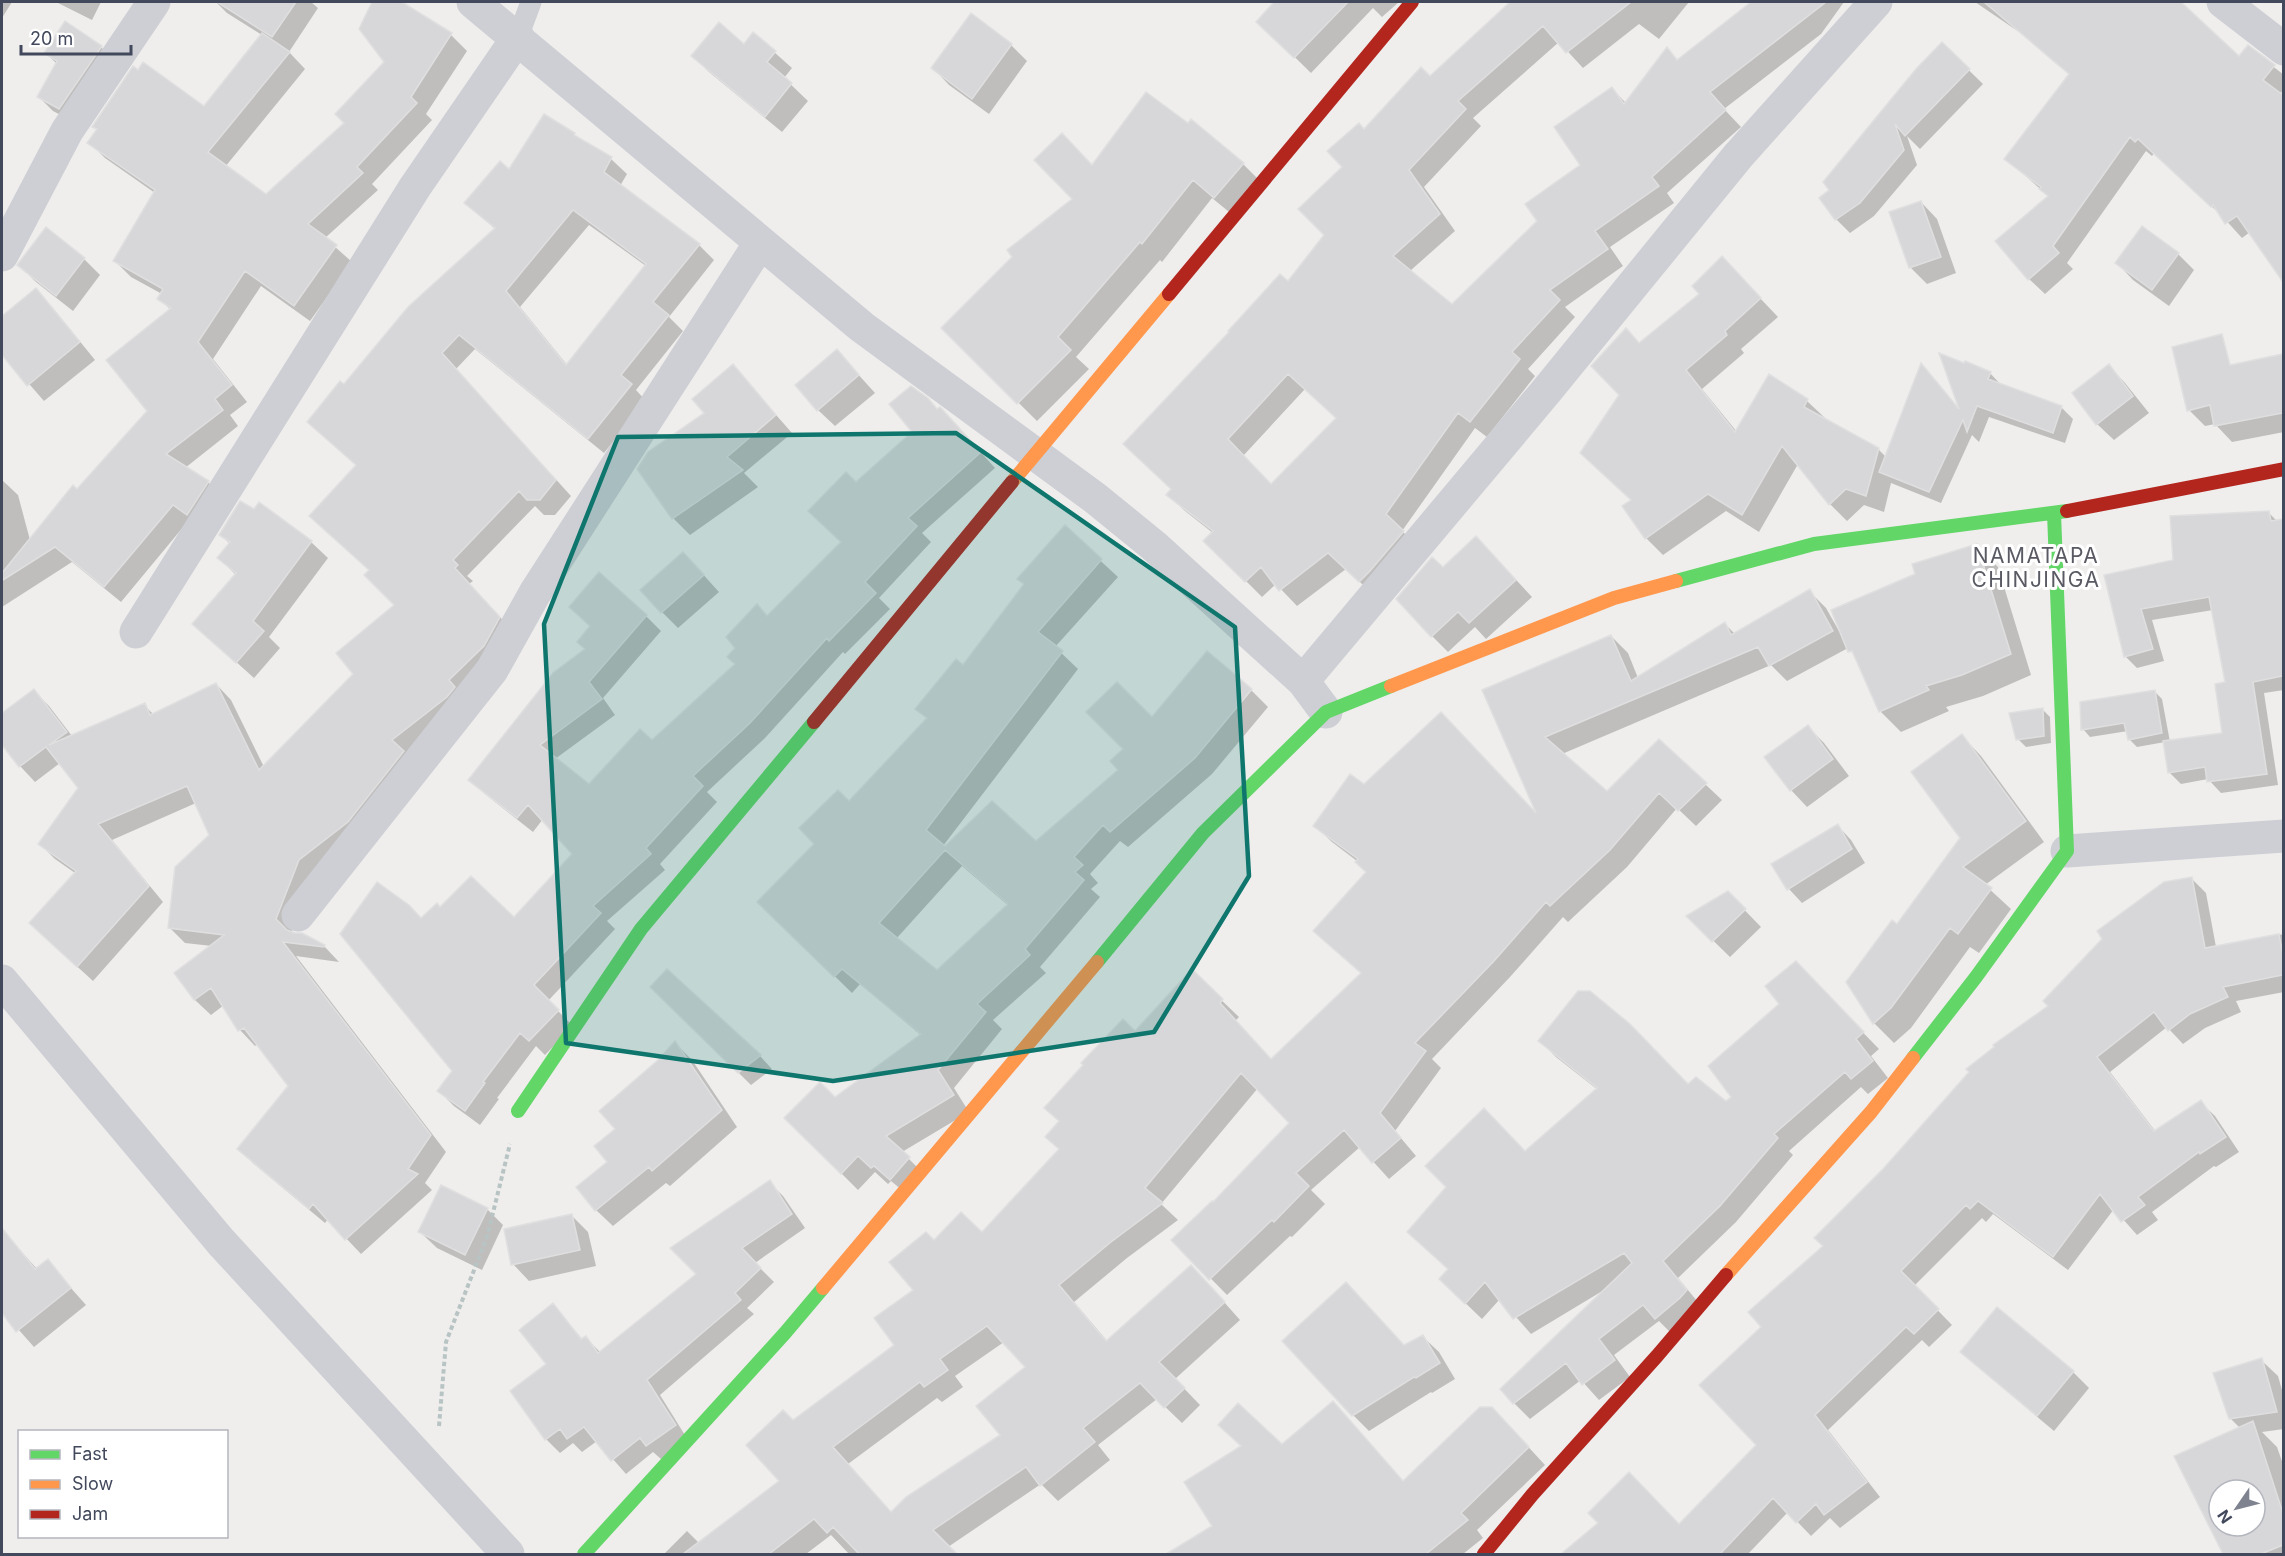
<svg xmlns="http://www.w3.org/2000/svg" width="2285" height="1556" viewBox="0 0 2285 1556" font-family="Inter,sans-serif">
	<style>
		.shadow { fill: #0003; fill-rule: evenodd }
		.building { fill: #d7d7d9; stroke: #e0dfe0; stroke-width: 1.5; fill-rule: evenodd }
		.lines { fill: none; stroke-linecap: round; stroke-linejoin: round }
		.path { stroke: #b8c4c4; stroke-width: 4; stroke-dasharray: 4.5 3; stroke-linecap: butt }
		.lane { stroke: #cecfd4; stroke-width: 21 }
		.street { stroke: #cecfd4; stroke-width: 33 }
		.fast { stroke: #63d668; stroke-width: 14 }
		.slow { stroke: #ff974d; stroke-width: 14 }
		.jam { stroke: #b3261e; stroke-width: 14 }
		.marked { fill: #0f766e; fill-opacity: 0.2; stroke: #0f766e; stroke-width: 4.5; stroke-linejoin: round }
		.labels { text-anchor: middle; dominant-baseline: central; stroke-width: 6; stroke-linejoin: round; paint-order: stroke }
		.quarter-label { font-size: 21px; letter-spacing: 1.5px; fill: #595a63; stroke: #fff }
	</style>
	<rect width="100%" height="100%" fill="#efeeed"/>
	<!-- shadow -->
	<path class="shadow" d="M2 2H12L2 18Z
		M56 2H101L92 20Z
		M216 2H311L318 8 289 52 305 69 225 167 266 196 346 123 386 62 361 29 374 2H403L451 35 467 51 426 114 432 120 372 184 378 190 325 238 352 262 310 321 261 286 213 359 247 402 230 415 238 426 185 468 208 482 224 498 189 520 121 602 72 562 2 607V480L18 495 30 540 149 411 171 310 159 299 162 294 131 277 115 261 155 193 105 158 89 142 98 130 94 127 205 108 262 35 227 13Z
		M1276 2H1399L1382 17 1373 8 1311 73 1258 21Z
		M1512 2H1689L1659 39 1639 24 1583 68 1559 42 1473 118 1481 126 1424 187 1455 231 1410 271 1452 306 1539 222 1582 165 1612 89 1626 103 1668 50 1679 61 1759 31 1779 2H1844L1821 34 1724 109 1741 127 1667 193 1674 203 1610 247 1623 266 1565 307 1575 317 1528 369 1535 376 1487 437 1475 428 1402 531 1419 548 1376 597 1346 569 1297 606 1276 584 1262 597 1206 541 1213 533 1185 511 1168 495 1288 283 1326 235 1344 167 1364 131 1430 78ZM1305 389 1338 419 1272 486 1243 456Z
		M1975 2H2039L2067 20 2083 37 2060 67 2022 34Z
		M2149 2H2175L2239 58 2248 47 2284 75V89L2280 94 2284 97V276L2274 266 2250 232 2242 238 2222 216 2154 153 2152 156 2146 151 2067 263 2073 269 2045 294 2029 279 2049 197 2006 158 2034 123Z
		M754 34 792 68 784 78 808 101 782 132 709 72 693 56 744 46Z
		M1942 44 1983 84 1920 149 1907 136 1917 165 1874 216 1850 233 1836 219 1821 198 1832 191Z
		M1011 45 1027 61 989 114 949 85 933 68Z
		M101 47 115 61 74 122 53 111 39 97 57 64 46 53Z
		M574 134 581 141 611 159 627 174 620 186 699 245 714 260 669 317 683 331 636 390 646 401 604 453 475 349 456 369 571 496 555 515H544L535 506 467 576 473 581 469 584 515 633 314 876 291 933 324 946 339 962 296 956 446 1152 425 1183 432 1190 361 1254 328 1219 325 1223 254 1164 239 1149 290 1086 258 1044 255 1046 240 1030 224 1005 211 1015 195 1000 176 973 212 946 185 943 170 928 211 836 196 803 112 840 163 902 93 981 46 938 75 873 55 859 40 844 79 788 60 763 35 782 20 766 2 742V715L34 691 49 706 72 736 144 705 154 715 216 684 231 700 264 767 355 674 396 606 371 571 357 466 309 422 495 229 466 202 509 171ZM589 225 646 266 568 366 520 307Z
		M1243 164 1262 183 1234 216 1212 198 1162 262 1160 260 1076 357 1089 369 1037 421 943 328 1074 199 1093 167Z
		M1921 202 1937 219 1956 273 1927 284 1910 267Z
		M2178 254 2194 270 2169 306 2133 280 2117 263Z
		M84 259 100 275 73 311 36 282 19 265Z
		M1739 276 1778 317 1741 349 1744 353 1702 389 1737 432 1770 376 1807 401 1825 418 1824 420 1878 449 1886 457 1932 377 1961 411 1990 373 2002 386 2061 407 2073 419 2065 443 1989 417 1979 442 1972 435 1941 503 1891 483 1884 512 1864 505 1847 521 1830 504 1798 464 1759 532 1726 511 1663 555 1646 538 1632 501 1621 395 1640 344Z
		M36 290 52 307 95 360 44 401 2 353V318Z
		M837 351 875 393 835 426 818 410Z
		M2284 356V432L2232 442 2215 424 2205 426 2189 410 2223 368Z
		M733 366 792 433 744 473 758 487 690 535 673 518 639 469 706 413Z
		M2109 366 2125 383 2149 413 2114 440 2097 424Z
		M938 411 957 426 995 468 922 533 931 542 879 598 890 609 845 654 843 652 765 738 707 792 717 802 660 864 665 870 607 921 615 929 548 1001 573 1026 545 1055 536 1046 497 1098 499 1099 480 1125 454 1106 439 1091 454 1071 422 920 440 909 514 919 574 854 543 819 533 832 485 794 470 780 646 616 661 631 603 698 615 715 555 759 589 786 652 742 737 664 768 617 842 542 856 484Z
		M260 504 311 542 328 558 269 637 280 648 254 678 194 624 236 575 219 558 230 544 221 535 254 511Z
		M2268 512 2277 521 2284 520V690L2264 693 2278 785 2221 793 2208 779 2181 784 2169 772 2165 742 2137 747 2129 739 2128 731 2090 737 2083 729 2154 691 2162 699 2170 742 2224 734 2227 683 2213 610 2152 620 2164 661 2137 668 2125 656 2106 576 2175 561Z
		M1065 528 1118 577 1055 647 1078 669 943 846 1036 843 1120 770 1152 719 1251 690 1268 707 1212 774 1128 847 1120 841 1090 874 1098 883 1091 889 1100 897 1040 967 1046 973 993 1020 1002 1029 954 1088 969 1112 902 1152 925 1175 908 1195 891 1181 888 1184 875 1172 858 1190 786 1118 835 1099 922 1036 860 984 852 993 759 902 816 844 849 803 928 719ZM962 866 1009 906 937 972 896 939Z
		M1977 546 1998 567 2031 675 1983 696 1946 707 1949 711 1901 732 1880 711 1858 659 1848 648 1787 681 1771 665 1562 754 1607 793 1659 741 1722 800 1696 826 1677 808 1627 867 1568 922 1563 917 1510 977 1432 1059 1441 1068 1395 1131 1416 1156 1389 1179 1360 1147 1311 1190 1325 1204 1292 1237 1290 1236 1227 1295 1173 1240 1214 1205 1291 1123 1258 1088 1161 1204 1178 1220 1127 1258 1074 1302 1108 1342 1208 1284 1240 1320 1175 1379 1200 1405 1182 1423 1157 1399 1098 1445 1110 1460 1058 1501 1041 1484 948 1547 956 1554H849L831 1535 806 1554H664L687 1531 700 1544 781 1482 793 1422 896 1345 934 1242 982 1235 1060 1150 1135 1033 1192 972 1239 1017 1235 1021 1272 1060 1362 974 1315 931 1367 873 1357 861 1332 842 1315 826 1364 786 1539 818 1484 691 1611 636 1628 653 1638 678 1725 624 1735 634 1809 591 1826 608 1839 631 1917 575ZM1004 1342 1028 1367 1002 1435 892 1513 848 1464 937 1398 942 1402 963 1387 955 1376Z
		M1492 554 1532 597 1486 639 1475 627 1448 652 1432 636 1443 569Z
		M699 570 719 592 678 628 662 612Z
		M2042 709 2050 717 2051 743 2026 747 2018 739Z
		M1808 727 1824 743 1849 776 1807 807 1791 790 1766 757Z
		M1962 736 1981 756 2044 842 1985 885 2011 909 1979 953 1970 947 1911 1028 1894 1043 1874 1023 1848 982 1897 926 1961 838Z
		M1838 826 1851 840 1865 863 1802 903 1789 889 1773 865Z
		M2191 878 2206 893 2216 947 2284 934V992L2236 1001 2241 1012 2205 1028 2183 1044 2167 1027 2110 1072 2156 1132 2200 1102 2215 1116 2239 1152 2216 1167 2214 1166 2152 1212 2158 1220 2137 1235 2114 1209 2068 1270 1993 1214 1986 1222 1982 1218 1914 1286 1952 1325 1929 1347 1922 1340 1828 1430 1880 1497 1840 1528 1830 1518 1811 1536 1788 1512 1748 1554H1563L1600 1523 1679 1526 1758 1445 1763 1327 1825 1246 2051 1007Z
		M1727 892 1761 927 1730 957 1688 916Z
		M667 971 760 1056 772 1069 751 1085 652 987Z
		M1811 979 1879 1049 1871 1056 1888 1078 1868 1094 1861 1087 1789 1151 1793 1155 1736 1222 1678 1278 1702 1307 1672 1334 1659 1321 1614 1355 1630 1377 1599 1400 1581 1380 1530 1419 1514 1403 1604 1290 1531 1334 1500 1299 1482 1319 1457 1295 1449 1270 1525 1152 1598 1090 1556 1057 1540 1041 1689 1086 1726 1103 1733 1097Z
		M676 1044 692 1060 737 1127 670 1186 666 1183 613 1226 596 1210 617 1129 659 1061Z
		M769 1182 783 1196 805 1228 755 1263 774 1282 747 1308 754 1314 660 1395 688 1440 661 1459 653 1452 626 1474 597 1441 582 1452 573 1443 560 1453 546 1439 548 1364 553 1305 583 1340 586 1338 601 1353 698 1275Z
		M487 1209 503 1225 482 1270 437 1248 420 1232Z
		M572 1216 588 1232 596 1266 529 1281 513 1264Z
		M2 1230 37 1269 47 1261 86 1305 34 1347 2 1311Z
		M1423 1337 1439 1352 1455 1379 1432 1393 1431 1392 1369 1431 1353 1415 1405 1347Z
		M1962 1352 2073 1372 2089 1388 2054 1431 1979 1368Z
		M2261 1360 2278 1376 2284 1397V1429L2262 1432 2277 1447 2284 1467V1554H2225L2176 1456 2240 1428 2230 1418ZM2219 1490H2255V1526H2219Z
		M1333 1403 1404 1482 1509 1426 1545 1465 1477 1530 1483 1538 1463 1554H1208L1197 1537 1214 1527 1282 1446Z"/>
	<!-- building -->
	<path class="building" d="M217 2H296L272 37Z
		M372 2H402L452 33 411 97 417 103 357 167 363 173 308 224 337 245 294 306 245 271 198 342 232 385 215 399 223 410 166 454 209 481 187 515 173 505 104 587 55 547 3 580 2 573 73 485 77 489 147 411 106 360 171 308 157 299 163 289 113 261 155 190 87 143 97 129 92 127 133 66 138 70 143 62 204 106 262 33 290 52 208 152 266 194 344 123 335 114 384 62 359 29Z
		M1274 2H1348L1294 58 1256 22Z
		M1510 2H1631L1566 53 1543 26 1458 101 1466 109 1409 170 1440 214 1393 256 1452 304 1537 221 1525 204 1580 165 1554 127 1612 87 1624 104 1667 47 1677 60 1751 2H1826L1710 92 1726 110 1652 177 1659 186 1595 231 1608 249 1550 290 1560 300 1512 352 1520 359 1470 422 1458 413 1386 514 1404 531 1370 571 1359 582 1328 553 1279 591 1261 567 1245 582 1203 541 1213 531 1166 495 1171 489 1123 444 1229 332 1228 331 1280 274 1288 281 1324 235 1298 209 1342 167 1327 151 1359 123 1364 129 1421 67 1430 76ZM1288 374 1336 418 1271 484 1228 439Z
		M1984 2H2181L2239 56 2248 45 2275 65 2263 80 2283 95V282L2237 216 2225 224 2213 205 2211 207 2138 139 2135 142 2130 137 2053 246 2059 253 2028 280 1995 241 2048 196 2039 189 2041 187 2004 159 2069 74Z
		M971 13 1012 44 972 99 931 68Z
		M65 21 102 46 59 109 37 97 57 61 44 53Z
		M719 22 744 44 753 32 776 51 767 62 792 83 765 117 691 56Z
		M1942 42 1970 69 1905 136 1895 124 1904 150 1860 203 1835 220 1819 198 1829 190 1823 182 1916 69Z
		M1146 92 1188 123 1191 119 1244 163 1214 198 1193 180 1142 244 1140 242 1058 337 1071 350 1017 404 941 328 1012 257 1007 250 1072 199 1034 160 1062 133 1092 165Z
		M544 114 575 133 574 135 612 157 604 172 700 244 653 302 669 315 621 375 632 384 588 439 459 335 442 353 556 480 540 500H527L519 491 453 560 458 565 455 568 500 617 484 646 449 680 455 687 447 697 392 740 404 751 348 822 299 860 276 919 287 930 295 933H302L325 945 324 947 283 942 431 1135 408 1169 418 1174 345 1240 313 1204 309 1209 237 1149 288 1086 244 1028 238 1031 211 988 194 1000 174 973 224 935 168 928 175 867 209 835 187 786 98 824 149 886 77 967 29 923 76 871 38 844 78 788 46 747 19 767 2 745V713L34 689 67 732 49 745 145 703 150 715 216 683 259 770 353 674 336 653 394 605 364 575 369 570 309 516 356 465 307 422 340 381 344 384 408 307 495 228 464 203 500 161 509 169ZM573 210 646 264 566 365 506 291Z
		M1921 201 1941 257 1909 268 1889 212Z
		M2142 226 2179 253 2152 290 2115 263Z
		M46 227 85 258 56 296 17 265Z
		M1722 256 1761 298 1725 331 1727 335 1686 370 1735 432 1769 374 1808 399 1804 407 1879 448 1866 496 1846 489 1829 505 1782 446 1742 515 1708 494 1645 539 1622 506 1631 500 1580 453 1619 395 1591 366 1626 328 1639 343 1699 294 1692 286Z
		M36 288 80 342 27 386 2 355V316Z
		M2222 334 2230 365 2283 354V413L2214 426 2210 405 2187 411 2172 347Z
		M837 349 859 375 817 411 795 385Z
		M1939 353 1964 363 1965 361 1991 372 1988 379 2062 406 2053 433 1977 406 1967 432 1963 420 1929 492 1879 472 1921 363 1959 409Z
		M733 364 776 415 727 457 743 470 672 519 637 469 648 452 704 413 692 399Z
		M2109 364 2133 396 2096 425 2072 393Z
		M911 386 928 398 937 409 940 407 942 409 981 452 908 518 917 526 865 582 876 593 829 641 827 638 750 723 693 776 703 786 646 848 651 854 593 906 601 913 534 985 559 1010 529 1041 520 1033 483 1082 485 1083 465 1111 437 1091 452 1071 340 934 377 882 409 905 421 918 437 903 440 907 471 876 514 917 572 854 528 805 517 818 468 780 553 673 585 649 577 642 590 626 569 607 599 572 647 615 589 682 602 699 540 745 589 784 640 729 652 740 735 664 727 657 735 648 726 637 757 604 767 616 841 542 808 511 846 472 856 482 912 432 889 404Z
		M240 501 254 509 259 502 312 541 253 621 264 631 236 663 192 624 236 573 217 558 230 542 219 535Z
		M2269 511 2271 521 2283 519V676L2253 682 2267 774 2207 782 2205 767 2168 773 2163 741 2222 733 2215 684 2225 682 2209 597 2141 609 2153 649 2124 657 2104 575 2173 560 2170 516Z
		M1065 525 1102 559 1038 632 1063 651 926 830 945 846 992 801 1036 841 1118 770 1110 761 1123 749 1086 712 1117 682 1152 717 1207 651 1252 689 1195 758 1110 832 1103 825 1074 857 1083 865 1075 872 1084 880 1025 949 1030 955 977 1004 986 1012 938 1070 954 1095 886 1136 910 1157 890 1180 874 1166 871 1168 858 1156 841 1174 784 1118 820 1082 835 1097 921 1034 842 969 834 977 757 902 814 844 799 828 838 790 849 801 927 718 915 709 956 659 963 665 1024 584 1017 579ZM945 850 1008 904 937 970 879 923Z
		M1476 536 1516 580 1469 623 1458 612 1431 637 1396 599 1432 557 1443 567Z
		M1977 544 2011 654 1962 675 1926 686 1929 690 1879 712 1852 651 1848 652 1831 610 1915 574 1912 564Z
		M683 552 704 575 661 613 640 590Z
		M1810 589 1833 631 1769 666 1758 647 1545 737 1607 791 1659 739 1707 783 1678 811 1659 793 1610 850 1550 906 1546 902 1494 961 1415 1043 1426 1051 1380 1113 1401 1138 1372 1163 1344 1130 1296 1173 1309 1186 1274 1222 1272 1220 1209 1280 1171 1240 1212 1201 1213 1202 1289 1123 1241 1073 1145 1188 1163 1203 1111 1242 1059 1285 1106 1341 1191 1265 1225 1302 1159 1362 1185 1388 1164 1408 1140 1383 1083 1428 1095 1442 1040 1486 1026 1467 933 1530 957 1554H859L833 1527 827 1533 814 1519 769 1554H683L779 1481 746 1445 783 1410 793 1420 894 1345 874 1318 913 1290 889 1262 926 1232 934 1240 961 1212 982 1232 1059 1149 1045 1137 1059 1121 1044 1108 1083 1065 1081 1063 1123 1019 1135 1031 1192 969 1223 999 1220 1003 1271 1059 1361 973 1313 931 1366 872 1355 862 1358 859 1313 826 1350 774 1364 784 1441 712 1536 813 1482 690 1611 635 1631 681 1725 622 1731 635ZM987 1326 1025 1367 976 1406 1000 1435 906 1497 891 1512 833 1447 920 1382 924 1387 948 1370 940 1359Z
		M2155 690 2162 733 2128 740 2124 723 2081 730 2080 702Z
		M2043 708 2044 736 2016 740 2009 713Z
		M1808 725 1833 759 1790 791 1764 757Z
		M1962 734 2026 821 1963 867 1992 888 1958 934 1950 928 1891 1008 1873 1024 1846 982 1892 920 1897 924 1960 838 1911 772Z
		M1838 824 1852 849 1787 890 1771 864Z
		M2192 877 2205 948 2279 934 2283 955V975L2223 987 2228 997 2190 1014 2168 1031 2154 1012 2097 1057 2154 1131 2201 1100 2226 1137 2200 1154 2199 1152 2138 1197 2145 1205 2121 1222 2100 1194 2053 1257 1978 1201 1970 1209 1966 1205 1901 1271 1939 1309 1914 1334 1906 1327 1815 1415 1867 1482 1824 1515 1816 1504 1796 1523 1773 1498 1720 1554H1561L1598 1523 1588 1513 1629 1472 1679 1524 1756 1445 1699 1385 1761 1327 1748 1312 1823 1246 1814 1238 1883 1169 1969 1072 1966 1069 1994 1047 1993 1045 2048 1006 2043 1001 2102 939 2097 931 2164 882Z
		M1728 891 1746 909 1712 942 1686 916Z
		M1796 961 1864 1032 1856 1039 1873 1061 1851 1079 1845 1072 1774 1134 1778 1138 1720 1206 1663 1261 1687 1290 1680 1298 1655 1319 1643 1305 1599 1339 1615 1360 1582 1385 1566 1363 1513 1404 1500 1389 1632 1263 1624 1253 1513 1319 1485 1282 1465 1304 1439 1279 1448 1269 1407 1232 1446 1187 1425 1166 1484 1108 1525 1151 1597 1088 1538 1041 1578 991H1590L1630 1024 1688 1084 1696 1077 1726 1101 1731 1097 1708 1066 1779 1004 1765 986Z
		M667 969 761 1055 738 1073 650 987Z
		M675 1041 722 1110 652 1171 649 1167 595 1211 576 1187 607 1162 594 1146 615 1129 599 1111 658 1060Z
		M770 1180 792 1214 742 1248 761 1268 735 1293 741 1300 647 1380 676 1425 646 1446 640 1438 611 1461 584 1427 567 1439 560 1429 545 1440 510 1391 546 1364 519 1330 553 1303 581 1339 586 1336 598 1353 696 1274 670 1248Z
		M441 1185 488 1208 465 1255 418 1232Z
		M572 1214 580 1250 511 1265 504 1229Z
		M2 1228 35 1269 48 1259 71 1288 16 1332 2 1313Z
		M1346 1282 1404 1345 1423 1335 1440 1363 1416 1378 1414 1377 1352 1416 1282 1341Z
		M1997 1307 2074 1371 2037 1416 1960 1352Z
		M2262 1358 2277 1412 2229 1419 2213 1373Z
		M1333 1401 1403 1481 1480 1407H1492L1529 1447 1461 1513 1468 1520 1426 1554H1166L1212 1526 1184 1482 1241 1446 1218 1425 1238 1403 1282 1444Z
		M2253 1421 2283 1513V1545L2261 1554H2223L2174 1456ZM2219 1490H2255V1526H2219Z"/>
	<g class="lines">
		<!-- path -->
		<path class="path" d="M439 1426 446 1342 487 1237 510 1144"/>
		<!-- lane -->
		<path class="lane" d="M518 37 531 2"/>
		<!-- street -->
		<path class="street" d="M473 2 862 327 1095 498 1154 546 1303 681 1326 712
			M2223 2 2284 49
			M2 255 67 131 154 2
			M136 632 415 187 518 37
			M1303 681 1548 389 1738 156 1876 2
			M2067 851 2284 836
			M298 915 492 670 535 593 760 243
			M2 981 221 1242 508 1554"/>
		<!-- fast -->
		<path class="fast" d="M1676 581 1814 544 2067 511
			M1097 962 1203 833 1326 712 1391 686
			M1913 1058 1976 977 2067 851 2054 513
			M518 1111 641 929 814 722
			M584 1554 785 1333 823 1288"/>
		<!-- slow -->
		<path class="slow" d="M1012 482 1169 294
			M1391 686 1614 598 1676 581
			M1726 1275 1871 1112 1913 1058
			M823 1288 1097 962"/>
		<!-- jam -->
		<path class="jam" d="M1169 294 1412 2
			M2067 511 2284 469
			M814 722 1012 482
			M1484 1554 1532 1495 1657 1356 1726 1275"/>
	</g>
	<!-- marked area -->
	<path class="marked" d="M956 433 1235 627 1249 876 1154 1032 833 1081 566 1043 544 624 618 437Z"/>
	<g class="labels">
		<!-- quarter labels -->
		<g class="quarter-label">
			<text x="2036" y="555">NAMATAPA<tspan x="2036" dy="24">CHINJINGA</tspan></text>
		</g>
	</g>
	<!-- border -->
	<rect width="2285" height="1556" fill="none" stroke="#43495c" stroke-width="6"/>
	<!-- legend -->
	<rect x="18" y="1430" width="210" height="108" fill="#ffffff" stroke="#b4b6be" stroke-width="1.5"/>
	<rect x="30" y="1450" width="30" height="9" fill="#63d668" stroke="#b4b6be" stroke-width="1.5"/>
	<text x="72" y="1460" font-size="18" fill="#43495c">Fast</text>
	<rect x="30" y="1480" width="30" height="9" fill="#ff974d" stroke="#b4b6be" stroke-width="1.5"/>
	<text x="72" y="1490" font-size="18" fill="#43495c">Slow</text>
	<rect x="30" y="1510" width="30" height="9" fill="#b3261e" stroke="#b4b6be" stroke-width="1.5"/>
	<text x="72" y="1520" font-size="18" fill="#43495c">Jam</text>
	<!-- north arrow -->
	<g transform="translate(2237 1508) rotate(235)"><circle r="28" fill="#ffffff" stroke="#b4b6be" stroke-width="1.5"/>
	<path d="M0-4.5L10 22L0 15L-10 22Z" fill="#7f838f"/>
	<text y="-9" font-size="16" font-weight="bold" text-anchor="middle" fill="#43495c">N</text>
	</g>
	<!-- scale -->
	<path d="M21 45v9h110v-9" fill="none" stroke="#43495c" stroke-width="3"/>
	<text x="30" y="45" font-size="18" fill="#43495c" stroke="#ffffff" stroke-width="4.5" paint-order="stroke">20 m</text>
</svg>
